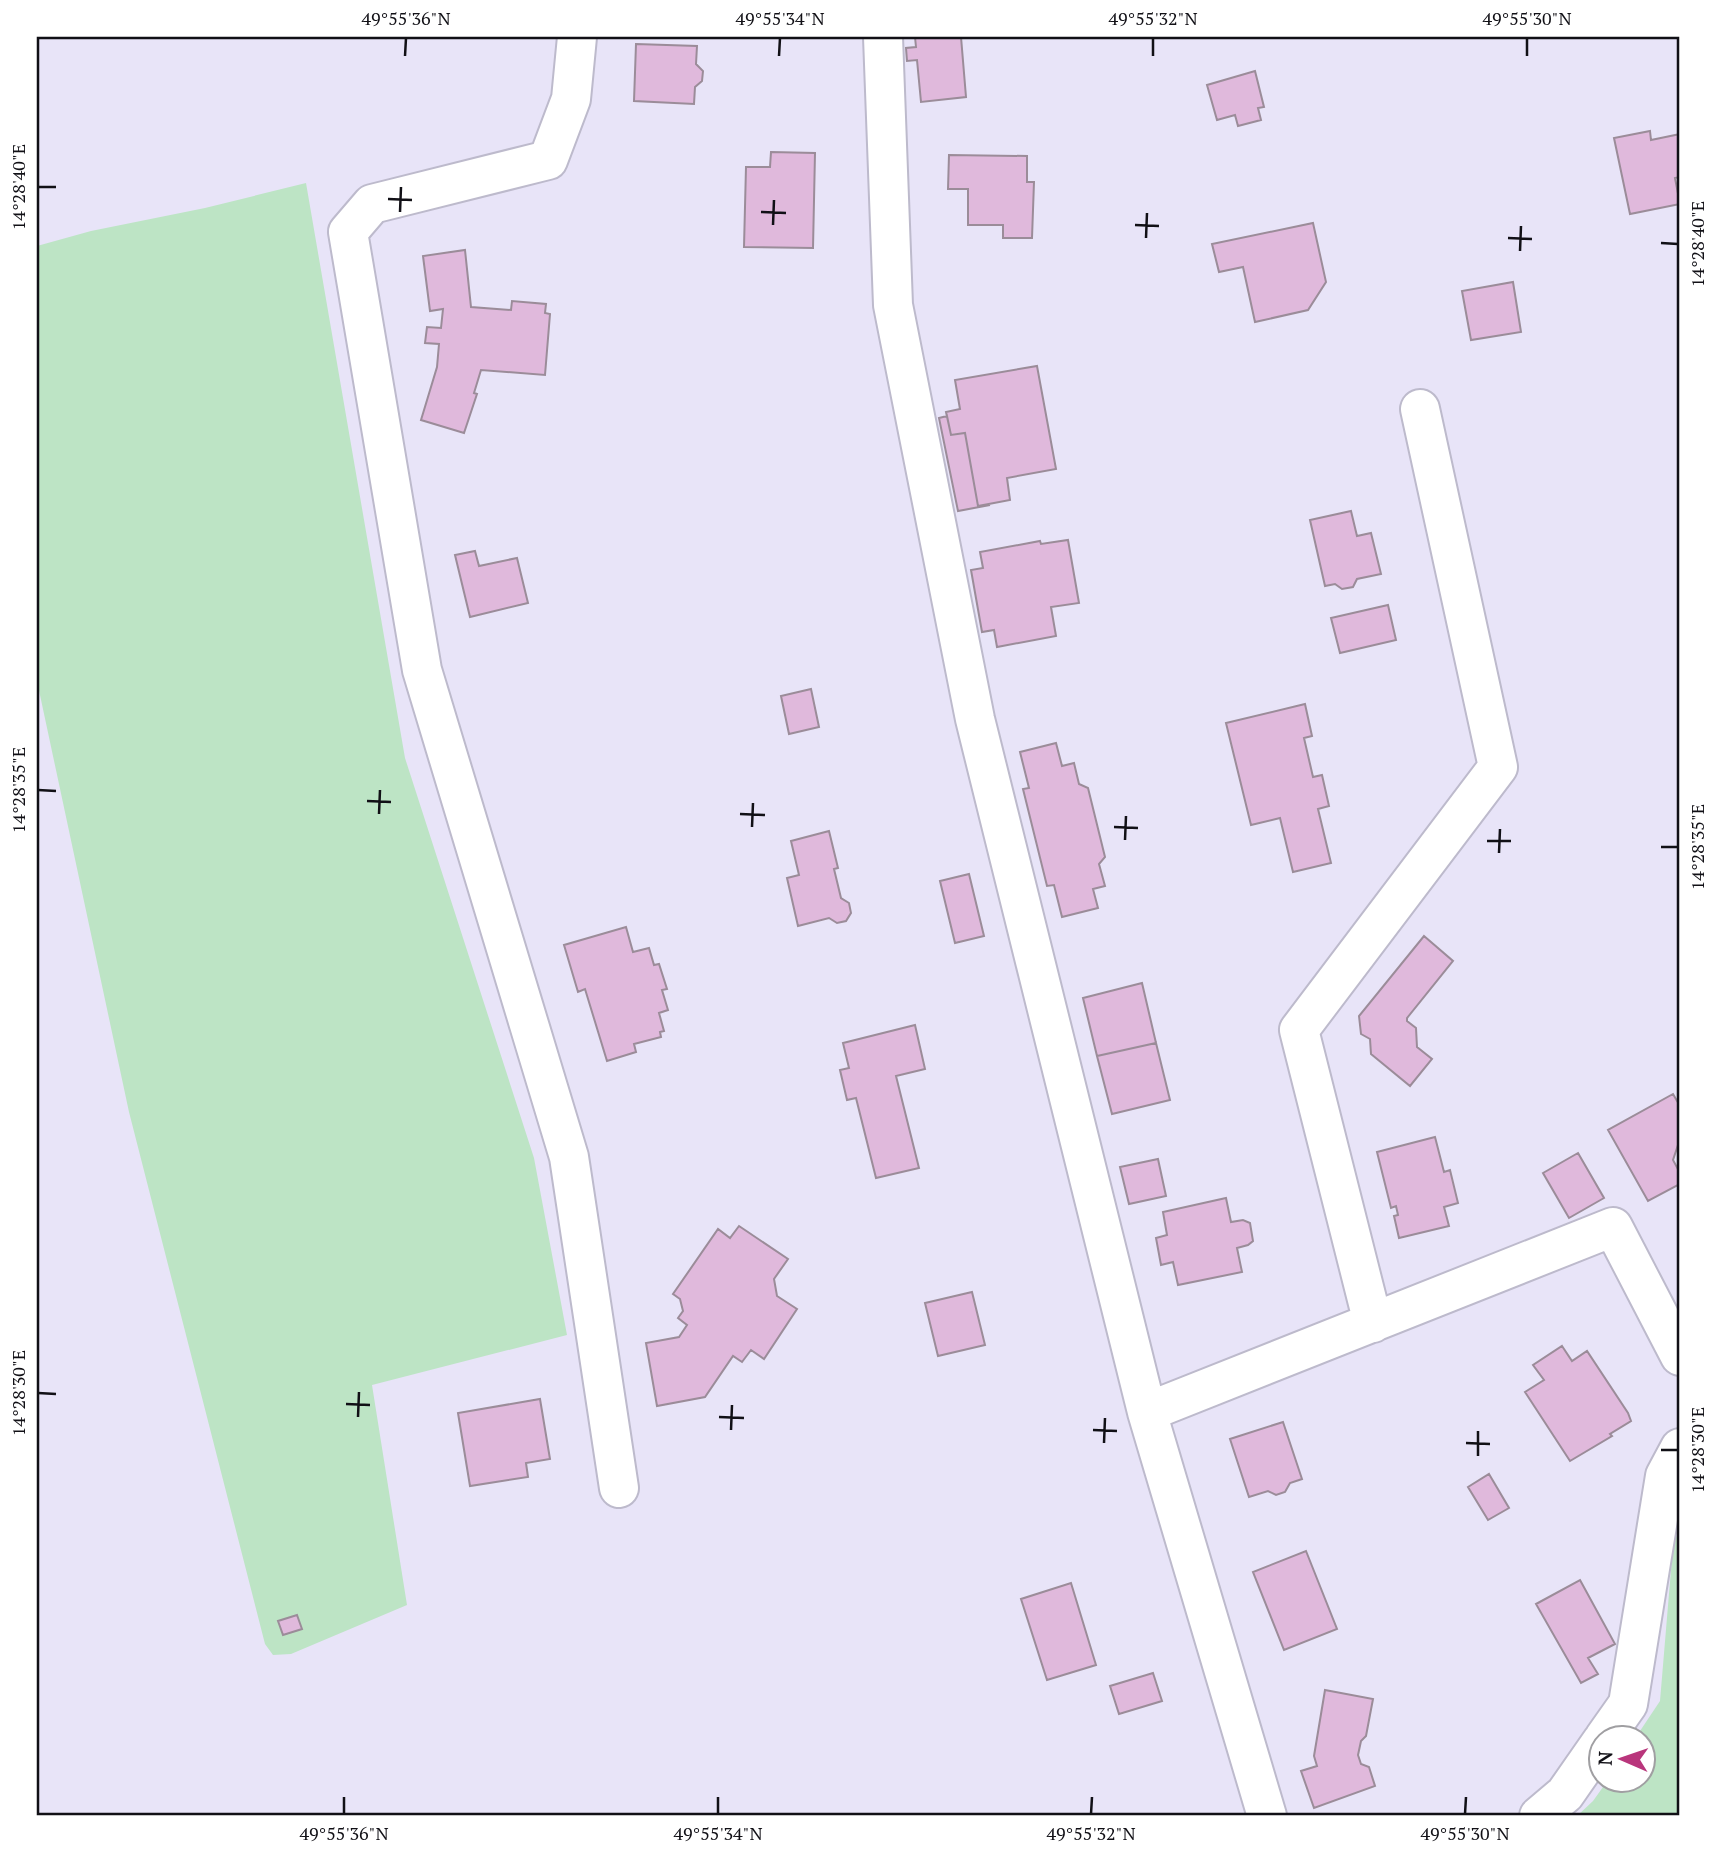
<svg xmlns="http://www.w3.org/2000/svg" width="1717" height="1853" viewBox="0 0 1717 1853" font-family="'PT Serif',serif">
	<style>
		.green { fill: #bde4c5 }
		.building { fill: #e0b9dc; stroke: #9b8c99; stroke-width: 2 }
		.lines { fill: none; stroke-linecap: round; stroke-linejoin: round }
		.minor-casing { stroke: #bdbacc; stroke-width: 42 }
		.minor { stroke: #fff; stroke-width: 38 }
		.ticks { fill: none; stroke: #111016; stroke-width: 2.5 }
		.neatline { fill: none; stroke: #111016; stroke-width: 2.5 }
		.ticks-label { font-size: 18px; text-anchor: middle; fill: #111016 }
	</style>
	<rect width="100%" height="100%" fill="#e8e4f8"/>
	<!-- green -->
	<path class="green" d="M306 183 405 758 534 1158 567 1335 372 1385 407 1605 291 1654 273 1655 265 1644 129 1112 37 681V246L91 231 205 208Z
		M1680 1527V1816H1577L1593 1801 1608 1780H1644V1738L1636 1737 1660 1701 1673 1546Z"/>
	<!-- building -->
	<path class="building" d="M915 37H961L966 97 921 102 917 60 907 61 906 48 916 47Z
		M636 44 697 46 696 64 703 71 702 81 695 87 694 104 634 101Z
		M1255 71 1264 107 1258 108 1261 120 1238 126 1235 115 1217 120 1207 85Z
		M1650 131 1651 140 1680 134V177L1675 178 1680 204 1630 214 1614 138Z
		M771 152 815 153 813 248 744 247 746 167H770Z
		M949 155 1027 156V182H1034L1032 238H1003V225H968V189H948Z
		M1313 223 1326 282 1308 310 1255 322 1243 267 1219 272 1212 244Z
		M465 250 471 307 511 310 512 301 546 304 545 313 550 314 545 375 481 370 474 393 477 394 464 433 421 420 437 367 439 344 425 343 427 327 441 328 443 309 430 311 423 256Z
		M1513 282 1521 332 1471 340 1462 291Z
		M1037 366 1056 469 1007 478 1010 500 978 506 965 433 951 435 946 412 960 409 955 380Z
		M947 416 951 435 965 433 978 506 990 505 958 511 939 418Z
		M1351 511 1357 536 1371 533 1381 574 1357 579 1353 587 1342 589 1335 584 1325 586 1310 520Z
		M1068 540 1079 603 1051 607 1056 636 997 647 994 630 982 632 971 570 983 568 980 552 1040 541 1041 544Z
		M475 551 479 566 517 558 528 603 470 617 455 555Z
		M1388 605 1396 640 1340 653 1331 618Z
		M811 689 819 727 789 734 781 696Z
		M1305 704 1312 736 1304 738 1313 777 1322 775 1329 806 1318 809 1331 863 1293 872 1280 818 1251 825 1226 723Z
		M1056 743 1062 766 1074 763 1079 784 1088 788 1105 857 1099 864 1105 886 1093 889 1098 908 1062 917 1054 885 1047 886 1023 789 1029 788 1020 752Z
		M829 831 838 868 834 869 841 898 849 903 851 913 846 921 837 923 829 918 798 926 787 878 799 875 791 841Z
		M969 874 984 936 955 943 940 881Z
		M626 927 633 952 649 948 654 965 659 964 667 989 662 990 668 1010 659 1013 664 1031 660 1032 661 1037 634 1044 636 1052 607 1061 585 989 578 992 564 945Z
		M1424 936 1453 961 1407 1018V1021L1416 1028 1417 1047 1432 1059 1410 1086 1371 1054 1370 1039 1361 1034 1359 1016Z
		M1142 983 1156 1043 1097 1056 1083 998Z
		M915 1025 925 1069 896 1076 919 1168 876 1178 856 1098 847 1100 840 1070 849 1068 843 1043Z
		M1156 1043 1170 1100 1112 1114 1097 1056Z
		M1673 1094 1680 1106V1139L1673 1160 1680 1173V1184L1648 1201 1608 1130Z
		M1435 1137 1444 1172 1450 1170 1458 1203 1444 1207 1449 1226 1399 1238 1394 1216 1398 1215 1396 1206 1391 1208 1377 1152Z
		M1578 1153 1604 1198 1569 1218 1543 1173Z
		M1158 1159 1166 1196 1129 1204 1120 1167Z
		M1226 1198 1231 1222 1243 1220 1250 1223 1253 1241 1248 1245 1237 1248 1242 1272 1178 1285 1173 1262 1161 1265 1156 1238 1167 1235 1163 1212Z
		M739 1226 788 1259 774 1279 777 1296 797 1309 764 1359 751 1350 742 1362 733 1356 705 1397 657 1406 646 1343 679 1337 687 1325 678 1318 683 1311 680 1299 673 1294 718 1229 730 1238Z
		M972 1292 985 1345 938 1356 925 1303Z
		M1562 1346 1572 1361 1587 1351 1628 1413 1631 1421 1610 1434 1612 1436 1570 1461 1525 1392 1544 1380 1533 1365Z
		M540 1399 550 1459 526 1463 528 1477 470 1486 458 1413Z
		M1283 1422 1302 1479 1290 1483 1285 1492 1276 1495 1268 1491 1249 1497 1230 1439Z
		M1489 1474 1509 1508 1488 1520 1468 1487Z
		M1306 1551 1337 1629 1284 1650 1253 1572Z
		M1580 1580 1615 1644 1588 1658 1598 1674 1581 1683 1536 1604Z
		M1071 1583 1096 1665 1047 1680 1021 1599Z
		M297 1615 302 1629 283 1635 278 1621Z
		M1153 1673 1162 1701 1119 1714 1110 1686Z
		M1325 1690 1373 1699 1366 1736 1361 1741 1358 1755 1361 1764 1369 1767 1375 1786 1314 1808 1301 1771 1317 1766 1314 1756Z"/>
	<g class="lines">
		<!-- minor casing -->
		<g class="minor-casing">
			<path id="minor" d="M577 37 571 99 548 160 372 204 348 232 422 670 569 1157 619 1488
				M883 37 893 305 975 719 1147 1412 1267 1816
				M1373 1323 1299 1030 1498 767 1420 409
				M1147 1412 1613 1227 1680 1356
				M1604 1738 1628 1704 1665 1476 1680 1448
				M1539 1816 1565 1794 1602 1741"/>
		</g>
		<!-- minor -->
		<use href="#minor" class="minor"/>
	</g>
	<!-- ticks -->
	<path class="ticks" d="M405 56 406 38M779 56 780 38M1153 56V38M1527 56V38M38 187H56M388 199 412 200M400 212 401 187M761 212 786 213M773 225 774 200M1135 225 1159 226M1146 238 1147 213M1508 238 1532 239M1661 243 1678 244M1520 251 1521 226M38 790 56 791M367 801 391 802M379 814 380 790M740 814 765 815M752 827 753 803M1114 827 1138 828M1125 840 1126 816M1487 841H1511M1661 847H1678M1499 853 1500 829M38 1393 56 1394M346 1404 370 1405M358 1417 359 1392M719 1417 744 1418M731 1430 732 1405M1093 1430 1117 1431M1104 1443 1105 1418M1466 1443 1490 1444M1661 1450H1678M1478 1456V1431M344 1814V1797M718 1814V1797M1091 1814 1092 1797M1465 1814 1466 1797"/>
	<!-- border -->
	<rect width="1717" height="1853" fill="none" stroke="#ffffff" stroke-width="77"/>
	<!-- north arrow -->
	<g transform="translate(1622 1759) rotate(272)"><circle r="33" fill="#ffffff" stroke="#a09fa2" stroke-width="2"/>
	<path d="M0-5L12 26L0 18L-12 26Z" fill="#b9367c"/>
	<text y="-10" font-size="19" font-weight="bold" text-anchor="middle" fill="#111016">N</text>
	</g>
	<rect x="38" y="38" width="1640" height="1776" class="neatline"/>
	<g class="ticks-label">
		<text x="406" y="25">49°55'36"N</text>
		<text x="780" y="25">49°55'34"N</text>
		<text x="1153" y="25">49°55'32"N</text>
		<text x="1527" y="25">49°55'30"N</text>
		<text transform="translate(19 187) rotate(-90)" y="6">14°28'40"E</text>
		<text transform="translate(1698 244) rotate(-90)" y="6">14°28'40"E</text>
		<text transform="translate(19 790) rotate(-90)" y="6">14°28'35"E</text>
		<text transform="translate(1698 847) rotate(-90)" y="6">14°28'35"E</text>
		<text transform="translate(19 1393) rotate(-90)" y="6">14°28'30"E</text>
		<text transform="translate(1698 1450) rotate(-90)" y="6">14°28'30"E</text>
		<text x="344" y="1840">49°55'36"N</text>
		<text x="718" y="1840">49°55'34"N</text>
		<text x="1091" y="1840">49°55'32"N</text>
		<text x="1465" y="1840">49°55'30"N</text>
	</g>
</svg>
